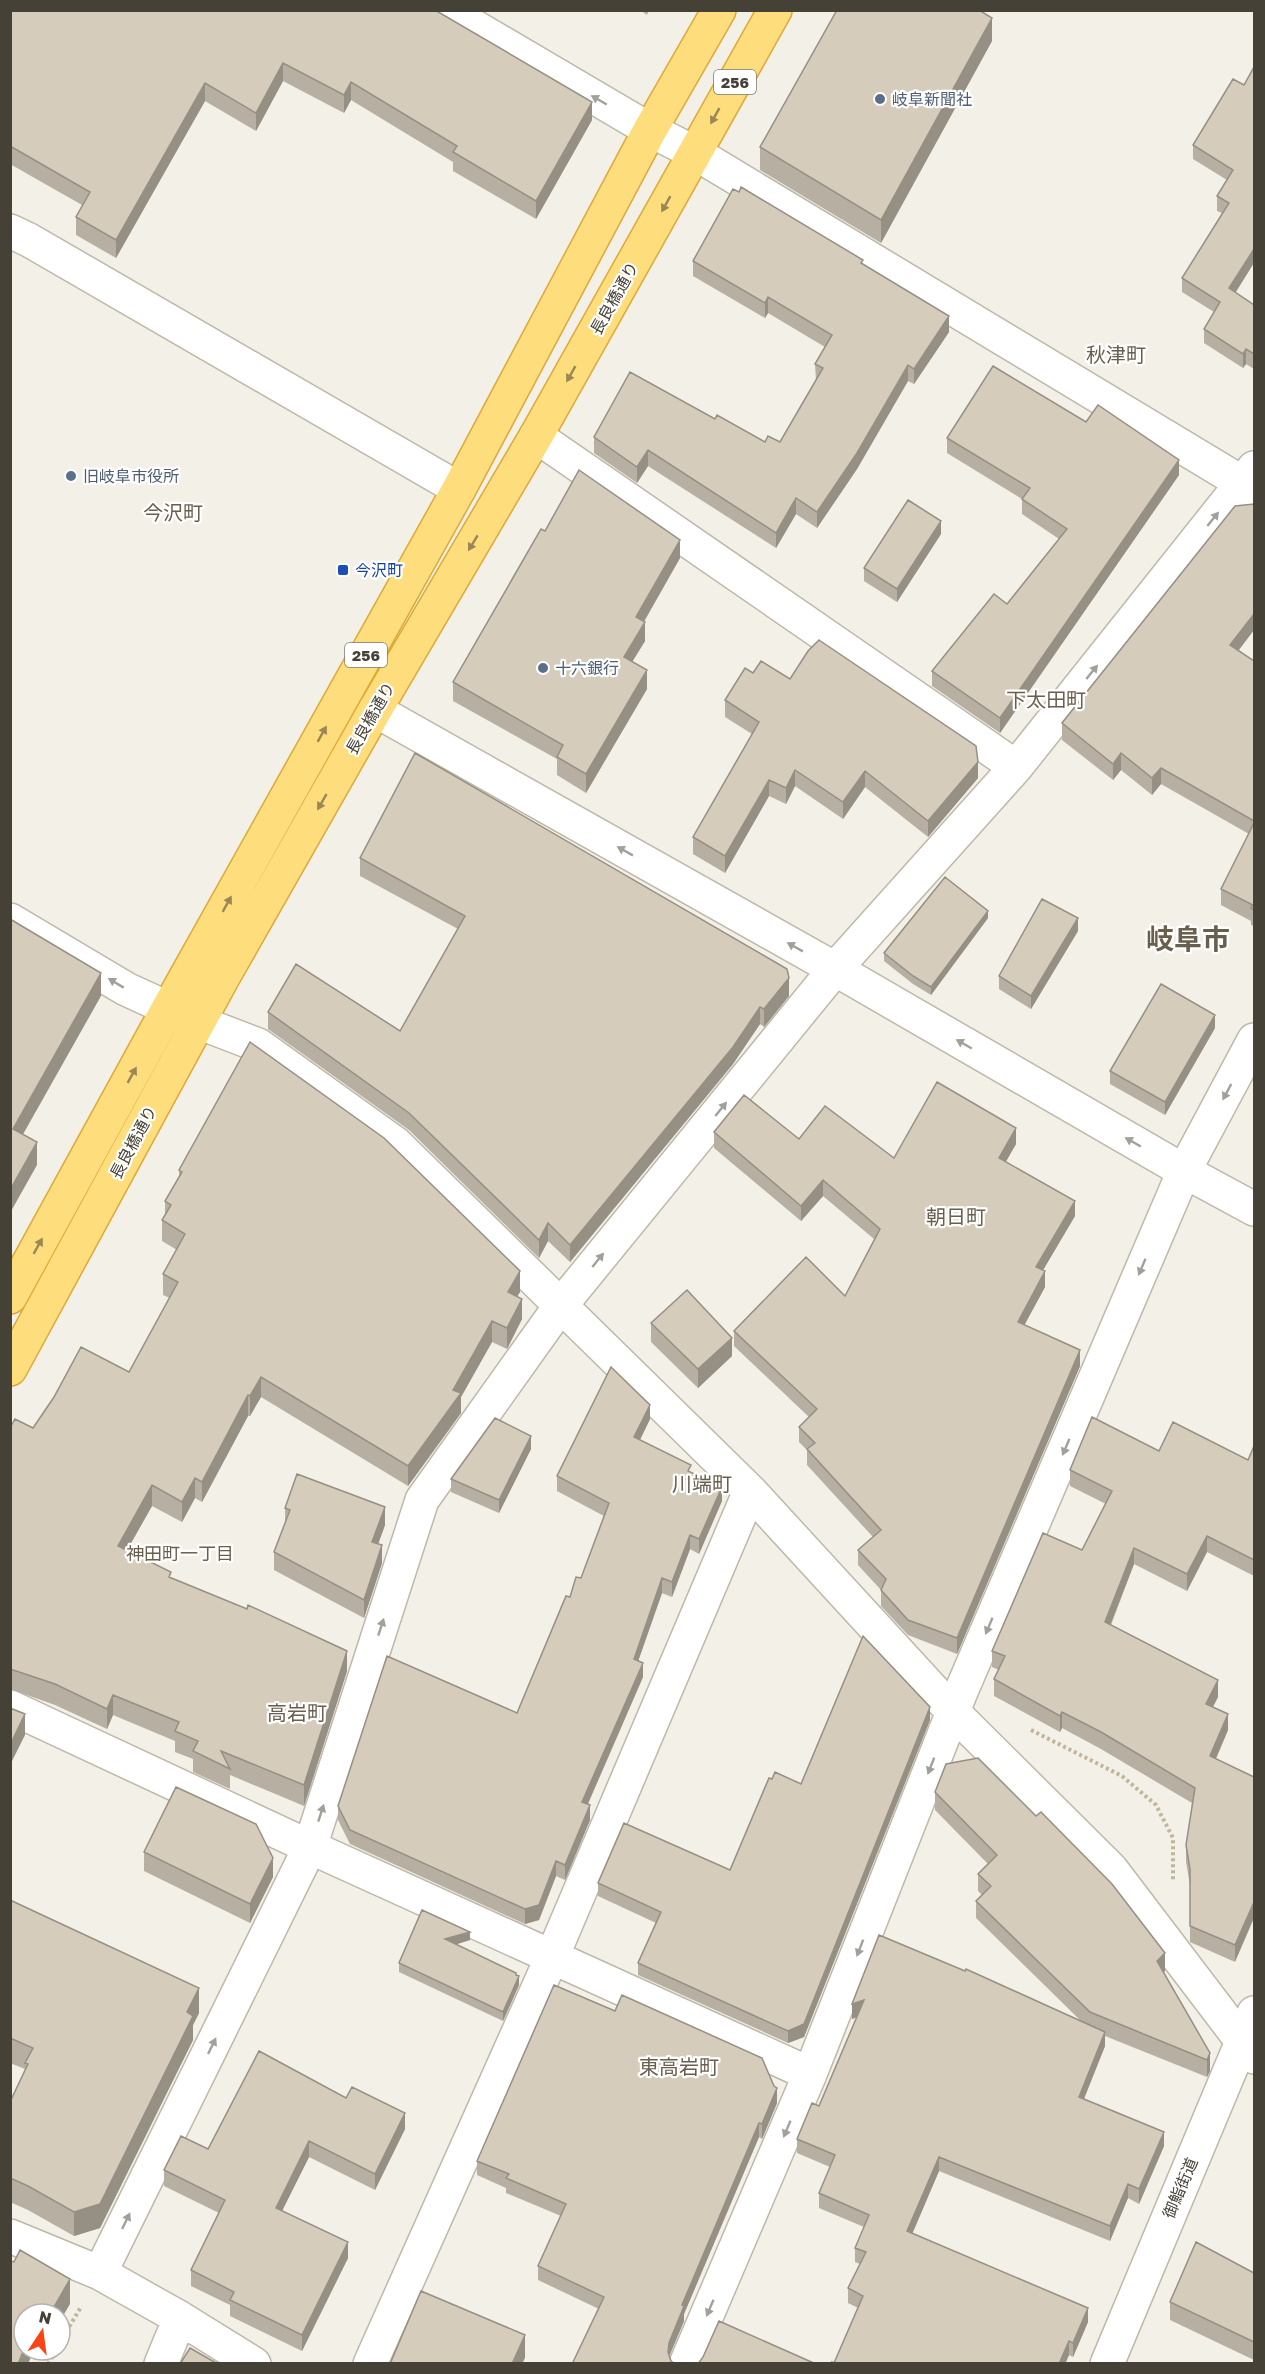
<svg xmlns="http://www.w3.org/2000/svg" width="1265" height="2374" viewBox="0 0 1265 2374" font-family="'Golos Text','Noto Sans JP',sans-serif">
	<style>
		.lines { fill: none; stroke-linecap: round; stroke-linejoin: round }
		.minor-casing { stroke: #bfb8a9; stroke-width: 36 }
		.tertiary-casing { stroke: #bfb8a9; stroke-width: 36 }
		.trunk-casing { stroke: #dea936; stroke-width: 36 }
		.path { stroke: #c1b59a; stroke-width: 4; stroke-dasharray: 3 3; stroke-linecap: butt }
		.minor { stroke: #fff; stroke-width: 33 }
		.tertiary { stroke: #fff; stroke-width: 33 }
		.trunk { stroke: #fedd7d; stroke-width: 33 }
		.wall { fill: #b7afa2 }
		.shaded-wall { fill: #958f84 }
		.building { fill: #d5ccbc; stroke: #958f84; stroke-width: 1.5 }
		.oneway { fill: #a2a09a }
		.oneway2 { fill: #998756 }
		.service-dot { fill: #5c6f8a; stroke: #fff; stroke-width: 2 }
		.transit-dot { fill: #1a4fb4; stroke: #fff; stroke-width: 2 }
		.labels { text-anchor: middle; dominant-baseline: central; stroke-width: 4.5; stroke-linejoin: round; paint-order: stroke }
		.shield { fill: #fff; stroke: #7e7a72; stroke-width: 1.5 }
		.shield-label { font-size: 15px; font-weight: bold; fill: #464136 }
		.service-label { font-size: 16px; fill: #4e5e75; stroke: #fff; text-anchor: start }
		.street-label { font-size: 16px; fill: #464136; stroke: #fff }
		.transit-label { font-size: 16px; fill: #164399; stroke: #fff; text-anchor: start }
		.neighbourhood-label { font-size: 18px; fill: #695f4d; stroke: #fff }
		.quarter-label { font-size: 20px; fill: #695f4d; stroke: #fff }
		.town-label { font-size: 28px; font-weight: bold; fill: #695f4d; stroke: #fff }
	</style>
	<rect width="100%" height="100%" fill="#f3f0e7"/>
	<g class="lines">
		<!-- minor casing -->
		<g class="minor-casing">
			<path id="minor" d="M446 10 650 130 695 153 1254 490
				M536 436 1016 767
				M375 710 835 969 1184 1171 1254 1209
				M10 920 126 989 198 1022 258 1045 396 1144 750 1491 953 1712 1111 1869 1254 2057
				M10 1707 310 1847 810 2074
				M10 2236 100 2273 180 2318 254 2364
				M100 2273 310 1847 422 1500 561 1305 835 969 1016 767 1254 468
				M161 2364 180 2318
				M370 2364 552 1957 750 1491
				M686 2364 810 2074 960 1694 1184 1171 1254 1040"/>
		</g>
		<!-- tertiary casing -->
		<g class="tertiary-casing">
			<path id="tertiary" d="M10 231 29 240 459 489
				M1107 2364 1254 2013"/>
		</g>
		<!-- trunk casing -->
		<g class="trunk-casing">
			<path id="trunk" d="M10 1297 168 1009 459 489 650 130 719 10
				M10 1369 223 977 375 710 536 436 775 10"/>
		</g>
		<!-- path -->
		<path class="path" d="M1031 1730 1122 1776 1156 1805 1173 1838V1881
			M60 2342 81 2307
			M48 2364 56 2350"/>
		<!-- minor -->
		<use href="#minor" class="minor"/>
		<!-- tertiary -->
		<use href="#tertiary" class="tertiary"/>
		<!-- trunk -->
		<use href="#trunk" class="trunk"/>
	</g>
	<!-- wall -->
	<path class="wall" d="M10 10 592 120 536 219 453 171V162L351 100 344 113 283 81 256 131 205 101 116 258 76 235V217L82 205 10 164Z
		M640 10H649L647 15Z
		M992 41 881 243 760 170V147Z
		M1233 79 1236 293 1254 305V369L1246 364 1243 368 1204 343V329L1214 312 1182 292V278L1222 213 1217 211V196L1227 180 1193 159V145Z
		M693 261 863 264 949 332 914 384 908 381 857 469 817 528 796 514 776 548 648 466 637 483 594 453V437L715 419 765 442H780L816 380 815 364 825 347 768 313 765 318 693 276Z
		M1086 422 1179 475 1000 733 932 686V671L1007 604 1059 539 1022 514V499L947 453V438Z
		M545 531 680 558 644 622 645 641 632 662 647 689 586 793 557 775V759L453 701V682Z
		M941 534 897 602 864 581V568Z
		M1254 630 1239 650 1254 661V926L1251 925V921L1221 905V889L1249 834 1161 784 1152 795 1121 770 1113 780 1062 740V723Z
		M753 673 790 679 978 778 928 837 865 787 843 819 795 786 786 804 769 796 725 873 693 854V837L752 734 725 717V700Z
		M360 858 789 996 764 1027 760 1024 733 1064 570 1262 548 1241 539 1258 409 1130 268 1029V1012L400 1031 458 929 360 876Z
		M988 918 931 995 913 984 884 961V953Z
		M1078 931 1031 1009 999 989V976Z
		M1215 1028 1165 1115 1110 1084V1071Z
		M714 1132 799 1139 894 1158 1016 1144 1005 1162 1075 1216 1043 1270 1045 1287 1024 1325 1080 1366 957 1654 908 1635 881 1606V1590L858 1565V1550L873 1537 807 1465V1450L799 1442V1427L809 1417 734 1346V1331L845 1296 874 1239 823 1196 801 1221 714 1148Z
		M179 1170 520 1292 517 1296 522 1319 507 1349 492 1342 461 1397V1413L408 1486 261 1397 250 1416H248L202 1502 195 1498 182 1522 152 1506 127 1550 171 1578 347 1671 304 1806 230 1775V1789L193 1772V1759L175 1752V1741L113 1715 107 1729 55 1705 10 1689V1428H33L129 1372 170 1298 163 1295V1274L177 1250 162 1241V1220L165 1215V1201L179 1178Z
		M651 1323 732 1356 698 1388 651 1342Z
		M650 1419 640 1440 691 1473 722 1501 699 1554 690 1549 672 1597 662 1593 638 1661 643 1677 588 1804 590 1820 565 1880 556 1876 539 1920 525 1924 350 1844 338 1820V1806L517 1713 570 1597 581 1578 604 1516 557 1491V1476Z
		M1254 1446V1576L1207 1552 1187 1591 1134 1564 1111 1625 1218 1697 1213 1707 1228 1730 1216 1759 1254 1777 1235 1962 1190 1942V1885L1186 1862V1845L1192 1803 1101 1749 1062 1728 1060 1732 994 1696V1679L999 1670 992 1667V1651L1082 1550 1106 1504 1070 1486V1470L1159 1451 1248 1460Z
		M531 1449 499 1513 451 1492V1479Z
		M285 1508 385 1525 378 1544 382 1563 364 1618 274 1570V1552L285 1524Z
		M930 1720 804 2037 788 2043 638 1975V1963L656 1923 598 1896V1883L730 1870 772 1779 801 1784Z
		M935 1792 1165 1971 1164 1972 1210 2053V2071L1207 2077 1105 2036V2046L1084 2099 1164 2146 1139 2204 1128 2198 1110 2241 939 2171 912 2234 1088 2322 1073 2357 1069 2355 1065 2364H832L834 2363 858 2308 848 2303V2288L860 2264 855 2262V2248L864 2227 819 2208V2193L830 2167 797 2153V2139L819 2106 857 2017 852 2019V2004L1081 2021 976 1918V1901L982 1895 978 1891V1874L988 1864 935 1810Z
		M144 1852 273 1877 250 1923 144 1871Z
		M10 1900 199 2013 193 2025V2040L100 2228 74 2236 28 2210 10 2202V2102L25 2069 10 2063Z
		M422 1910 470 1940 456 1944 519 1985 503 2021 399 1972V1963Z
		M777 2103 762 2139 759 2137 684 2314V2321L669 2356 671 2361 675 2364H573L599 2309 538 2280V2266L561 2216 506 2193V2188L477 2175V2161Z
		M405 2129 375 2190 309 2157 282 2211 348 2258 302 2351 230 2316V2305L191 2286V2270L219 2213 164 2186V2170L208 2149Z
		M1254 2273V2360L1170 2320V2302Z"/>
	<!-- shaded-wall -->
	<path class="shaded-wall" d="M992 18V41L881 243V220Z
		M283 63V81L256 131V113Z
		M351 82V100L344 113V95Z
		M205 83V101L116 258V240Z
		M592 102V120L536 219V201Z
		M1254 249V263L1229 303V288Z
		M768 297V313L765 318V303Z
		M949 316V332L914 384V369Z
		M1246 349V364L1243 368V354Z
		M908 365V381L857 469 817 528V512Z
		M648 450V466L637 483V467Z
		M1179 460V475L1000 733V718Z
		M796 498V514L776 548V533Z
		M941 521V534L897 602V589Z
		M680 540V558L636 635V617Z
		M1254 614V630L1230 661V645Z
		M645 622V641L624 675V657Z
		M647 670V689L586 793V774Z
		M1121 753V770L1113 780V764Z
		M978 762V778L928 837V821Z
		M1161 768V784L1152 795V778Z
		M795 770V786L786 804V788Z
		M865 771V787L843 819V802Z
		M769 780V796L725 873V856Z
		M988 911V918L931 995V987Z
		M1078 918V931L1031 1009V996Z
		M101 973V996L13 1152V1129Z
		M789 978V996L764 1027V1009Z
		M760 1007V1024L733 1064 570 1262V1245Z
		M1215 1015V1028L1165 1115V1102Z
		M1016 1128V1144L999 1174V1158Z
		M37 1142V1165L10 1213V1190Z
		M823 1180V1196L801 1221V1206Z
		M1075 1201V1216L1036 1282V1267Z
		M548 1223V1241L539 1258V1240Z
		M520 1271V1292L508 1312V1292Z
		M1045 1271V1287L1018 1337V1322Z
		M522 1299V1319L507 1349V1328Z
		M492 1321V1342L461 1397V1413L408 1486V1466L453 1390Z
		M732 1338V1356L698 1388V1369Z
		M1080 1350V1366L957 1654V1638Z
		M261 1377V1397L250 1416V1396Z
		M248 1395V1416L202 1502V1482Z
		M650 1405V1419L634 1452V1437Z
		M531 1436V1449L499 1513V1500Z
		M195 1478V1498L182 1522V1502Z
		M152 1485V1506L118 1566V1546Z
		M722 1487V1501L699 1554V1539Z
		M385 1507V1525L372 1561V1542Z
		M690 1535V1549L672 1597V1582Z
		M1207 1536V1552L1187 1591V1574Z
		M382 1545V1563L364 1618V1600Z
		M1134 1548V1564L1105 1638V1622Z
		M662 1578V1593L634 1673V1659Z
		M347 1651V1671L304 1806V1785Z
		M643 1663V1677L582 1817V1802Z
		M1218 1680V1697L1206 1720V1704Z
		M113 1695V1715L107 1729V1709Z
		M930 1707V1720L804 2037 788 2043V2031Z
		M1062 1712V1728L1060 1732V1716Z
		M25 1714V1735L10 1765V1745Z
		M1228 1714V1730L1210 1772V1756Z
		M590 1805V1820L565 1880V1865Z
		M273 1858V1877L250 1923V1904Z
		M556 1861V1876L539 1920 525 1924V1909Z
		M1254 1902V1918L1235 1962V1945Z
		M470 1932V1940L445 1948V1939Z
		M1165 1953V1971L1157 1978V1961Z
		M519 1976V1985L503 2021V2012Z
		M199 1988V2013L193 2025V2040L100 2228 74 2236V2212L187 2012Z
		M864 2000V2014L852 2019V2004Z
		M1105 2032V2046L1079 2111V2097Z
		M1210 2053V2071L1207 2077V2060Z
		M777 2088V2103L762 2139V2124Z
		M405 2113V2129L375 2190V2174Z
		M759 2123V2137L684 2314V2321L669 2357 668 2352 669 2343 682 2305Z
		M1164 2132V2146L1139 2204V2189Z
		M309 2141V2157L276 2223V2208Z
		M939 2157V2171L907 2246V2231Z
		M1128 2184V2198L1110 2241V2226Z
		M348 2242V2258L302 2351V2335Z
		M70 2279V2304L60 2321V2314H50Z
		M1088 2308V2322L1073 2357V2343Z
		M525 2335V2358L522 2364H512Z
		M1069 2341V2355L1065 2364H1059Z
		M24 2350H34L28 2364H18Z"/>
	<!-- building -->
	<path class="building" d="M10 10H435L592 102 536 201 453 152 457 146 351 82 344 95 283 63 256 113 205 83 116 240 76 217 90 192 10 146Z
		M837 10H979L992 18 881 220 760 147Z
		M1254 67V249L1229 288 1254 305V354L1246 349 1243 354 1204 329 1220 302 1182 278 1229 203 1217 196 1233 170 1193 145 1233 79 1244 85Z
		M741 187 863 260 861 263 949 316 914 369 908 365 857 453 817 512 796 498 776 533 648 450 637 467 594 437 630 372 715 419 717 415 765 442 768 436 780 442 823 368 815 364 832 335 768 297 765 303 693 261 733 189 739 192Z
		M993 366 1086 422 1098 405 1179 460 1000 718 932 671 994 594 1007 604 1067 529 1022 499 1030 488 947 438Z
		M579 470 680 540 636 617 645 622 624 657 647 670 586 774 557 757 563 745 453 682 541 529 545 531Z
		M908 500 941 521 897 589 864 568Z
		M1254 504V614L1230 645 1254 661V821L1161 768 1152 778 1121 753 1113 764 1062 723 1235 506Z
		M819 640 976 746 978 762 928 821 865 771 843 802 795 770 786 788 769 780 725 856 693 837 759 722 725 700 745 668 753 673 761 661 790 679 808 651Z
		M415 753 787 969 789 978 764 1009 760 1007 733 1047 570 1245 548 1223 539 1240 409 1113 268 1012 296 964 400 1031 465 916 360 858Z
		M1254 823V910L1251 908 1253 905 1221 889Z
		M945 877 988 911 931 987 913 976 884 953Z
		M1042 899 1078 918 1031 996 999 976Z
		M10 919 101 973 13 1129 37 1142 10 1190Z
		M1161 984 1215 1015 1165 1102 1110 1071Z
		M250 1042 384 1138 520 1271 508 1292 522 1299 507 1328 492 1321 453 1390 461 1393 408 1466 261 1377 250 1396 248 1395 202 1482 195 1478 182 1502 152 1485 118 1546 171 1572 169 1577 247 1609 248 1605 347 1651 304 1785 221 1751 230 1769 193 1751 198 1741 175 1731 179 1722 113 1695 107 1709 55 1684 10 1669V1428L15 1419 33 1428 54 1397 81 1347 129 1372 178 1282 163 1274 185 1234 162 1220 171 1205 165 1201 182 1172 179 1170Z
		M937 1082 1016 1128 999 1158 1075 1201 1036 1267 1045 1271 1018 1322 1080 1350 957 1638 908 1620 881 1590 886 1579 858 1550 881 1530 807 1449 815 1443 799 1427 817 1409 734 1331 806 1257 845 1296 880 1229 823 1180 801 1206 714 1132 744 1095 799 1139 825 1106 894 1158Z
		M687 1290 732 1338 698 1369 651 1323Z
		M611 1367 650 1405 634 1437 691 1465 688 1471 722 1487 699 1539 690 1535 672 1582 662 1578 634 1659 643 1663 582 1802 590 1805 565 1865 556 1861 539 1905 525 1909 350 1830 338 1806 387 1656 517 1713 566 1596 570 1597 576 1577 581 1578 609 1503 557 1476Z
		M1092 1417 1159 1451 1173 1422 1248 1460 1254 1446V1560L1207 1536 1187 1574 1134 1548 1105 1622 1218 1680 1206 1704 1228 1714 1210 1756 1254 1777V1902L1235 1945 1190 1926V1869L1186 1845 1195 1788 1101 1732 1062 1712 1060 1716 994 1679 1005 1656 992 1651 1043 1533 1082 1550 1112 1491 1070 1470Z
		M495 1418 531 1436 499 1500 451 1479Z
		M297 1474 385 1507 372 1542 382 1545 364 1600 274 1552 290 1510 285 1508Z
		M863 1636 930 1707 804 2024 788 2031 638 1963 661 1912 598 1883 624 1823 730 1870 769 1778 772 1779 775 1772 801 1784Z
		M10 1708 25 1714 10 1745Z
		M978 1758 1036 1816 1041 1812 1112 1884 1165 1953 1157 1961 1210 2053 1207 2060 1090 2012 976 1901 991 1886 978 1874 997 1855 935 1792 946 1764Z
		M176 1787 256 1824 273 1858 250 1904 144 1852Z
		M10 1900 199 1988 187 2012 193 2016 100 2204 74 2212 28 2186 10 2178V2102L28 2064 25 2063 33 2048 10 2038Z
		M422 1910 470 1932 445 1939 516 1973V1975L519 1976 503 2012 399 1963Z
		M879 1935 965 1971 966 1969 1105 2032 1079 2097 1164 2132 1139 2189 1128 2184 1110 2226 939 2157 907 2231 1088 2308 1073 2343 1069 2341 1059 2364H832V2362L834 2363 863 2296 848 2288 866 2252 855 2248 869 2215 819 2193 835 2155 797 2139 812 2103 819 2106 864 2000 852 2004Z
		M554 1985 615 2011 622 1995 762 2058 774 2086 777 2088 762 2124 759 2123 682 2305 684 2306 669 2343 668 2352 671 2361 675 2364H575L573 2362 604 2297 538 2266 566 2204 506 2178 509 2174 477 2161Z
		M259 2051 346 2098 352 2087 405 2113 375 2174 309 2141 276 2208 348 2242 302 2335 230 2300 234 2292 191 2270 225 2200 164 2170 181 2136 208 2149Z
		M1196 2242 1254 2273V2342L1170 2302Z
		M20 2250 70 2279 50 2314H24V2349L18 2364H10V2261L14 2262Z
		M421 2291 525 2335 512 2364H390Z
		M719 2321 816 2364H698L703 2357Z
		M190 2348 218 2364H180Z"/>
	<!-- one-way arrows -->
	<defs><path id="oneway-solid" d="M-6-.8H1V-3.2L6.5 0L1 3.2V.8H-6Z" transform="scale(1.5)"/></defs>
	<g class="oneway">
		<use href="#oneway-solid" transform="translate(599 100) rotate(-150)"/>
		<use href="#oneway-solid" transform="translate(1213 519) rotate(-51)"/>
		<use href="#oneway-solid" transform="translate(1092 672) rotate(-51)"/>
		<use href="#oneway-solid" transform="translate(625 851) rotate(-151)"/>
		<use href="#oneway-solid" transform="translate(795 947) rotate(-151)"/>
		<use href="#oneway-solid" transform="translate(116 983) rotate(-149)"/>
		<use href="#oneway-solid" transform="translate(964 1044) rotate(-150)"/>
		<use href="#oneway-solid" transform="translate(1227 1092) rotate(118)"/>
		<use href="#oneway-solid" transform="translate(721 1109) rotate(-51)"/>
		<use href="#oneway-solid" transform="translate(1133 1142) rotate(-150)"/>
		<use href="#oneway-solid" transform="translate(598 1260) rotate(-51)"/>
		<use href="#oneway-solid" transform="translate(1142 1267) rotate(113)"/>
		<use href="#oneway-solid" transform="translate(1066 1447) rotate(113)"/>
		<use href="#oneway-solid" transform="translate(989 1626) rotate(113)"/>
		<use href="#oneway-solid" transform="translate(381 1627) rotate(-72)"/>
		<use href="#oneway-solid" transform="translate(931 1766) rotate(111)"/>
		<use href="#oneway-solid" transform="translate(321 1813) rotate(-72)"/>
		<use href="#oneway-solid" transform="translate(860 1948) rotate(111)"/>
		<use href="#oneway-solid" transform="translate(212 2046) rotate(-64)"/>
		<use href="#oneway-solid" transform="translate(787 2129) rotate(113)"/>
		<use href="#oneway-solid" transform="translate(126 2221) rotate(-64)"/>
		<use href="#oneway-solid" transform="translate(710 2308) rotate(113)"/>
	</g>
	<g class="oneway2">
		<use href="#oneway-solid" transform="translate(715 116) rotate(119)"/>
		<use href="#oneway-solid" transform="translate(666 204) rotate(119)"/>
		<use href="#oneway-solid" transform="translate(571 374) rotate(119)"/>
		<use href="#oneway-solid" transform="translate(473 543) rotate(121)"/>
		<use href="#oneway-solid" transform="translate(322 734) rotate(-61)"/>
		<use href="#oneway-solid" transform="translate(322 802) rotate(120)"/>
		<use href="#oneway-solid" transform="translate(227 904) rotate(-61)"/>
		<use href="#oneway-solid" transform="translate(132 1075) rotate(-61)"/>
		<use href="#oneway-solid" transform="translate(38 1246) rotate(-61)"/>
	</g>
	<!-- markers -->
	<g class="service-dot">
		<circle cx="880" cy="99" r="6"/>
		<circle cx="71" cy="476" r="6"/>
		<circle cx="543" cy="668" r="6"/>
	</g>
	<rect class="transit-dot" x="337" y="564" width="12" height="12" rx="3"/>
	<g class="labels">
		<!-- shield labels -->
		<g class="shield">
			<rect x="714" y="70" width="42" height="24" rx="4.5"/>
			<rect x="345" y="643" width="42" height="24" rx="4.5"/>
		</g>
		<g class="shield-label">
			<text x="735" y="82">256</text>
			<text x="366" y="655">256</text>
		</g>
		<!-- service labels -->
		<g class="service-label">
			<text x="892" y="99">岐阜新聞社</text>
			<text x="83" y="476">旧岐阜市役所</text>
			<text x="555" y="668">十六銀行</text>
		</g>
		<!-- street labels -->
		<g class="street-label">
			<text transform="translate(614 298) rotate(-61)">長良橋通り</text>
			<text transform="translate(370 718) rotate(-60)">長良橋通り</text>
			<text transform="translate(133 1142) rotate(-62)">長良橋通り</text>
			<text transform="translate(1180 2188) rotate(-67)">御鮨街道</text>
		</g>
		<!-- transit labels -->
		<g class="transit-label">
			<text x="355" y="570">今沢町</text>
		</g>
		<!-- neighbourhood labels -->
		<g class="neighbourhood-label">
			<text x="180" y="1553">神田町一丁目</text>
		</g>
		<!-- quarter labels -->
		<g class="quarter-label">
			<text x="1116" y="354">秋津町</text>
			<text x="173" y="512">今沢町</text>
			<text x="1046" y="699">下太田町</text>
			<text x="956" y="1216">朝日町</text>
			<text x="702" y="1483">川端町</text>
			<text x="297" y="1712">高岩町</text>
			<text x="679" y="2066">東高岩町</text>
		</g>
		<!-- town labels -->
		<g class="town-label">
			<text x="1188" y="938">岐阜市</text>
		</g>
	</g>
	<!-- border -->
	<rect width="1265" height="2374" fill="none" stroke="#464136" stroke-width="24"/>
	<!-- north arrow -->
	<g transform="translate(42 2332) rotate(13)"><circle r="28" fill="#ffffff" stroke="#b5b3af" stroke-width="1.5"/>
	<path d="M0-4.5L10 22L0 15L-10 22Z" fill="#fb4416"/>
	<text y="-9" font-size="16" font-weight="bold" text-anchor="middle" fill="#464136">N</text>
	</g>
</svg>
